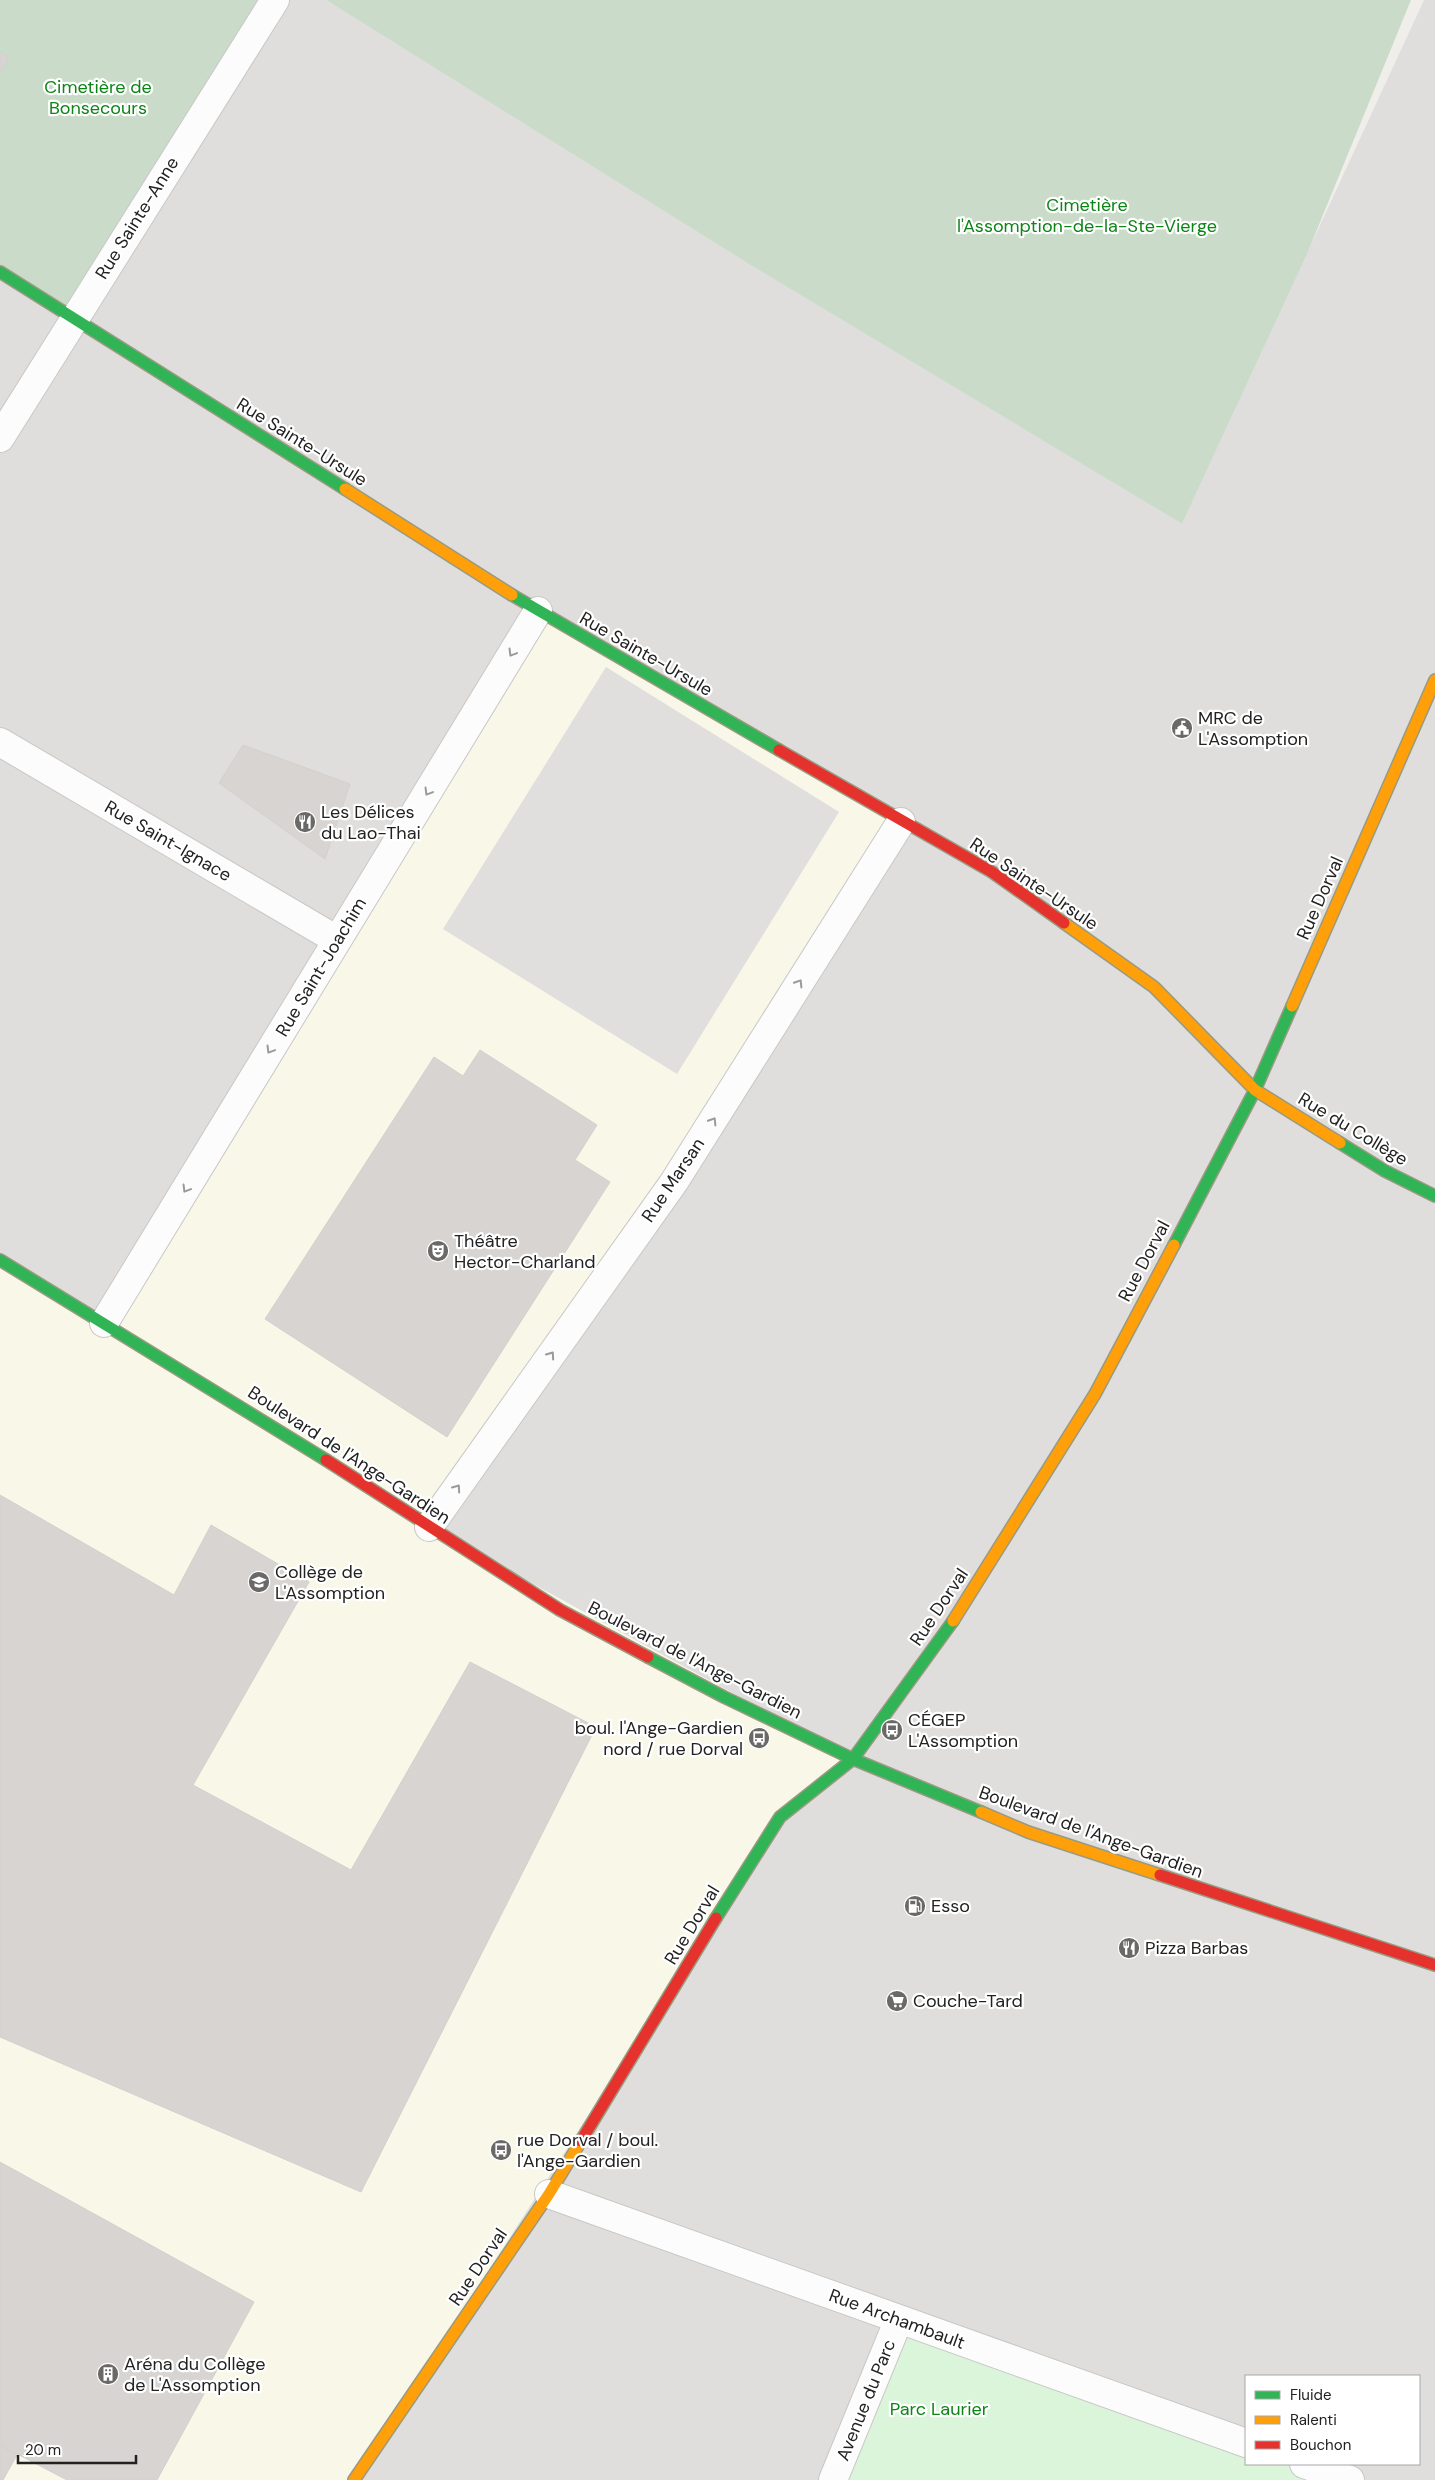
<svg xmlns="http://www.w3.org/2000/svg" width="1435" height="2480" viewBox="0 0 1435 2480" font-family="'DM Sans',sans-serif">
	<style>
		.residential { fill: #dfdedc }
		.education { fill: #f8f7e8 }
		.cemetery { fill: #cadbca }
		.park { fill: #daf5da }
		.parking { fill: #e0dfde }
		.building { fill: #d7d4d2; stroke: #d3d0cc }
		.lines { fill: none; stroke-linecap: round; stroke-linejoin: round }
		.street-casing { stroke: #c9c8c7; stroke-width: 30 }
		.fast-casing { stroke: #999a82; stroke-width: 14 }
		.slow-casing { stroke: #999a82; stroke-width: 14 }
		.jam-casing { stroke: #999a82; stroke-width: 14 }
		.street { stroke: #fdfcfc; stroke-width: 28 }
		.fast { stroke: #30b455; stroke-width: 11 }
		.slow { stroke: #ff9f0a; stroke-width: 11 }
		.jam { stroke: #e5322d; stroke-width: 11 }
		.oneway { stroke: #9a9a9a }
		.labels { text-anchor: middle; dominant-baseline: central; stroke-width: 4.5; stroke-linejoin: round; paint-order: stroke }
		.park-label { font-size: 18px; fill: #0c8416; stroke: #fff }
		.street-label { font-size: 18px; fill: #222; stroke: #fff }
		.poi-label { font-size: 18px; fill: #222; stroke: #fff; text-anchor: start }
	</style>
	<rect width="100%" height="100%" fill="#f0eeeb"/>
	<!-- residential -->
	<path class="residential" d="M0 0H326L752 266 1182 524 1424 0H1435V2480H1350L1304 2464H1419V2376H1246V2443L833 2480H354L606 1636 0 1260Z"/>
	<!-- education -->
	<path class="education" d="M538 611 901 822 429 1527 853 1759 780 1817 354 2480H0V1260L104 1323Z"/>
	<!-- cemetery -->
	<path class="cemetery" d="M0 0H272L73 319 0 272Z
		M326 0H1411L1307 254 1182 524 752 266Z"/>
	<!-- park -->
	<path class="park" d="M899 2319 1246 2443V2464H1304L1350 2480H833Z"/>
	<!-- parking -->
	<path class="parking" d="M606 667 839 812 677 1074 443 929Z"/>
	<!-- building -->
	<path class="building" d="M0 52 9 58 0 73Z
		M243 745 350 784 325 859 219 783Z
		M480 1050 597 1125 575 1160 610 1182 447 1437 265 1319 434 1057 463 1076Z
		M0 1495 174 1595 211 1525 309 1582 193 1785 351 1870 470 1662 596 1727 361 2192 0 2037Z
		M0 2162 254 2302 157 2480H67L0 2445Z
		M0 2445 17 2455 3 2480H0Z"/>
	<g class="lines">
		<!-- street casing -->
		<g class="street-casing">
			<path id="street" d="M0 438 275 0
				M0 742 337 940
				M104 1323 538 611
				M429 1527 674 1182 901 822
				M549 2194 1246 2443
				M1304 2464 1350 2480
				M833 2480 899 2319"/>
		</g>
		<!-- fast casing -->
		<g class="fast-casing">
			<path id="fast" d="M0 272 345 489
				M512 595 779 750
				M1340 1143 1385 1171 1435 1196
				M1174 1245 1255 1090 1292 1006
				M0 1260 326 1460
				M648 1657 724 1697 853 1759 981 1812
				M716 1918 780 1817 853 1759 953 1621"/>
		</g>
		<!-- slow casing -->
		<g class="slow-casing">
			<path id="slow" d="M345 489 512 595
				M1064 923 1154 987 1255 1090 1340 1143
				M1292 1006 1435 680
				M953 1621 1095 1394 1174 1245
				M981 1812 1028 1832 1160 1875
				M354 2480 549 2194 581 2141"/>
		</g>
		<!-- jam casing -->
		<g class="jam-casing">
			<path id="jam" d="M779 750 992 872 1064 923
				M326 1460 560 1610 648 1657
				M1160 1875 1435 1965
				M581 2141 716 1918"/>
		</g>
		<!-- street -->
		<use href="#street" class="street"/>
		<!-- fast -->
		<use href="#fast" class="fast"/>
		<!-- slow -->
		<use href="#slow" class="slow"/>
		<!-- jam -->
		<use href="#jam" class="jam"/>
	</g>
	<!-- one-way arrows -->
	<defs><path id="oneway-chevron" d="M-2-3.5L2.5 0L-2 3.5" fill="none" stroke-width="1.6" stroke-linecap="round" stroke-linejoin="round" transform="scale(1.25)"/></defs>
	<g class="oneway">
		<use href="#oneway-chevron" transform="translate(512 653) rotate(121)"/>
		<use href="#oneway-chevron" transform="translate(428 792) rotate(121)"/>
		<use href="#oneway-chevron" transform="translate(799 983) rotate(-58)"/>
		<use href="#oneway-chevron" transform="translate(270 1050) rotate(121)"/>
		<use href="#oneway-chevron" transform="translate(713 1121) rotate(-58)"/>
		<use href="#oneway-chevron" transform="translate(186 1189) rotate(121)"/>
		<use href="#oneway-chevron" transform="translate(551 1355) rotate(-55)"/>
		<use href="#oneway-chevron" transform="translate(457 1488) rotate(-55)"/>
	</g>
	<!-- icons -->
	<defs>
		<g id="civic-disc" transform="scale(1.125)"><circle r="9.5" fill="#6a6968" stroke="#fff"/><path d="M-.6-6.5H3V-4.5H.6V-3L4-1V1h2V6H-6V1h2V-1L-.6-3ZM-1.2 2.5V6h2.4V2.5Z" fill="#fff"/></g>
		<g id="restaurant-disc" transform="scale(1.125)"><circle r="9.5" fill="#6a6968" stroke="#fff"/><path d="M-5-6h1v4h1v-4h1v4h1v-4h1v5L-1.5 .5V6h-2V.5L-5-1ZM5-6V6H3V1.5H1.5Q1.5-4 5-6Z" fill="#fff"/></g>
		<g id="theatre-disc" transform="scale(1.125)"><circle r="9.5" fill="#6a6968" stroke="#fff"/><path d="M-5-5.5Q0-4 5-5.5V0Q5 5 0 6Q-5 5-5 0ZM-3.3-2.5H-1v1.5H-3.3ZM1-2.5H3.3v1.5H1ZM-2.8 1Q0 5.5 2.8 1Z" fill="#fff"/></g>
		<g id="school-disc" transform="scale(1.125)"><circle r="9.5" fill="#6a6968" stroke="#fff"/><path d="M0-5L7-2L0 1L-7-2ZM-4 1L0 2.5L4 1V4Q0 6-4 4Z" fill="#fff"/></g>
		<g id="bus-disc" transform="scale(1.125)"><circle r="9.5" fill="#6a6968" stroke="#fff"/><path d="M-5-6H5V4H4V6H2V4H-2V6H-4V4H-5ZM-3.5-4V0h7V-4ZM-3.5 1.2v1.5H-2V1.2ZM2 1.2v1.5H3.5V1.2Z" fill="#fff"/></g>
		<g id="fuel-disc" transform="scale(1.125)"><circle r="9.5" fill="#6a6968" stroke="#fff"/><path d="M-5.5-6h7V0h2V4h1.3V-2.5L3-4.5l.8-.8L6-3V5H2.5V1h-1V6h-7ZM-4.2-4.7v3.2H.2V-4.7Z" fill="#fff"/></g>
		<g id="supermarket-disc" transform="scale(1.125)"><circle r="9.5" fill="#6a6968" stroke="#fff"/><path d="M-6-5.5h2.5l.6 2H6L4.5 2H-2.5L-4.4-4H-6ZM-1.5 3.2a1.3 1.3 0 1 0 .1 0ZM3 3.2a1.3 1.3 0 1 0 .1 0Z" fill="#fff"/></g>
		<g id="building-disc" transform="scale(1.125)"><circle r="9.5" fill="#6a6968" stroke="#fff"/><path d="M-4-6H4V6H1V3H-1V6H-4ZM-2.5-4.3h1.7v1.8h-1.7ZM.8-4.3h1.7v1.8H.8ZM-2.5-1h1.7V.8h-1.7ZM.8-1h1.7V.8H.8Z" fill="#fff"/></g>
	</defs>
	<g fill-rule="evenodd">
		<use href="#civic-disc" x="1182" y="728"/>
		<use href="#restaurant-disc" x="305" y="822"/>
		<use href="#theatre-disc" x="438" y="1251"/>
		<use href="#school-disc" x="259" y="1582"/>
		<use href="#bus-disc" x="892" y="1730"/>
		<use href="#bus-disc" x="759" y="1738"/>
		<use href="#fuel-disc" x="915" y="1906"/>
		<use href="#restaurant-disc" x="1129" y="1948"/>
		<use href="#supermarket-disc" x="897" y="2001"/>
		<use href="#bus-disc" x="501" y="2150"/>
		<use href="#building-disc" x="108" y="2374"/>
	</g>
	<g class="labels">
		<!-- park labels -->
		<g class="park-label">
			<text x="98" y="87">Cimetière de<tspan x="98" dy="21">Bonsecours</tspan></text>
			<text x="1087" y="205">Cimetière<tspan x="1087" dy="21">l'Assomption-de-la-Ste-Vierge</tspan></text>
			<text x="939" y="2409">Parc Laurier</text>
		</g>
		<!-- street labels -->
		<g class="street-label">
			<text transform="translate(137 218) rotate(-58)">Rue Sainte-Anne</text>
			<text transform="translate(302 442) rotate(32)">Rue Sainte-Ursule</text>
			<text transform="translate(646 654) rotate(30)">Rue Sainte-Ursule</text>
			<text transform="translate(168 841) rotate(30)">Rue Saint-Ignace</text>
			<text transform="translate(1034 884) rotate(34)">Rue Sainte-Ursule</text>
			<text transform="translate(1320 898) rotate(-66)">Rue Dorval</text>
			<text transform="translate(321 967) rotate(-59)">Rue Saint-Joachim</text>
			<text transform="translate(1353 1129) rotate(31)">Rue du Collège</text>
			<text transform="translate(673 1180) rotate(-56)">Rue Marsan</text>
			<text transform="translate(1144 1261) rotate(-62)">Rue Dorval</text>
			<text transform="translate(349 1455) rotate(33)">Boulevard de l'Ange-Gardien</text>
			<text transform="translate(939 1607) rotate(-56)">Rue Dorval</text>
			<text transform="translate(695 1660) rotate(27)">Boulevard de l'Ange-Gardien</text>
			<text transform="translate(1091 1832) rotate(20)">Boulevard de l'Ange-Gardien</text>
			<text transform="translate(692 1925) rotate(-59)">Rue Dorval</text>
			<text transform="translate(478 2267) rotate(-56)">Rue Dorval</text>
			<text transform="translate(897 2319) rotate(20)">Rue Archambault</text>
			<text transform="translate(866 2400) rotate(-68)">Avenue du Parc</text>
		</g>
		<!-- poi labels -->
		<g class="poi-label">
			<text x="1198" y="718">MRC de<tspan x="1198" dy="21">L'Assomption</tspan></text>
			<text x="321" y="812">Les Délices<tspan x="321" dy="21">du Lao-Thai</tspan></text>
			<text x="454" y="1241">Théâtre<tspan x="454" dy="21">Hector-Charland</tspan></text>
			<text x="275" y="1572">Collège de<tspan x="275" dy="21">L'Assomption</tspan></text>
			<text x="908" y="1720">CÉGEP<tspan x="908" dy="21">L'Assomption</tspan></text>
			<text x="743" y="1728" text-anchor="end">boul. l'Ange-Gardien<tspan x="743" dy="21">nord / rue Dorval</tspan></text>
			<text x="931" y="1906">Esso</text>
			<text x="1145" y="1948">Pizza Barbas</text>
			<text x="913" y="2001">Couche-Tard</text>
			<text x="517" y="2140">rue Dorval / boul.<tspan x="517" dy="21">l'Ange-Gardien</tspan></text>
			<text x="124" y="2364">Aréna du Collège<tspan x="124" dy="21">de L'Assomption</tspan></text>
		</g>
	</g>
	<!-- legend -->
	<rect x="1245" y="2375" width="175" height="90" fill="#ffffff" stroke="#a7a7a7"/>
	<rect x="1255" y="2391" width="25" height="8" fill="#30b455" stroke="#a7a7a7"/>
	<text x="1290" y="2400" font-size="15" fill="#222222">Fluide</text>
	<rect x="1255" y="2416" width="25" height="8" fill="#ff9f0a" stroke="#a7a7a7"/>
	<text x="1290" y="2425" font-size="15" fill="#222222">Ralenti</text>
	<rect x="1255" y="2441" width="25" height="8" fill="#e5322d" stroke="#a7a7a7"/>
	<text x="1290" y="2450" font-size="15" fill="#222222">Bouchon</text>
	<!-- scale -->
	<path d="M18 2455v8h118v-8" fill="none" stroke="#222222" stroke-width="2.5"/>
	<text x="25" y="2455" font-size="15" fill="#222222" stroke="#ffffff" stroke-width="4" paint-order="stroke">20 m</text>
</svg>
